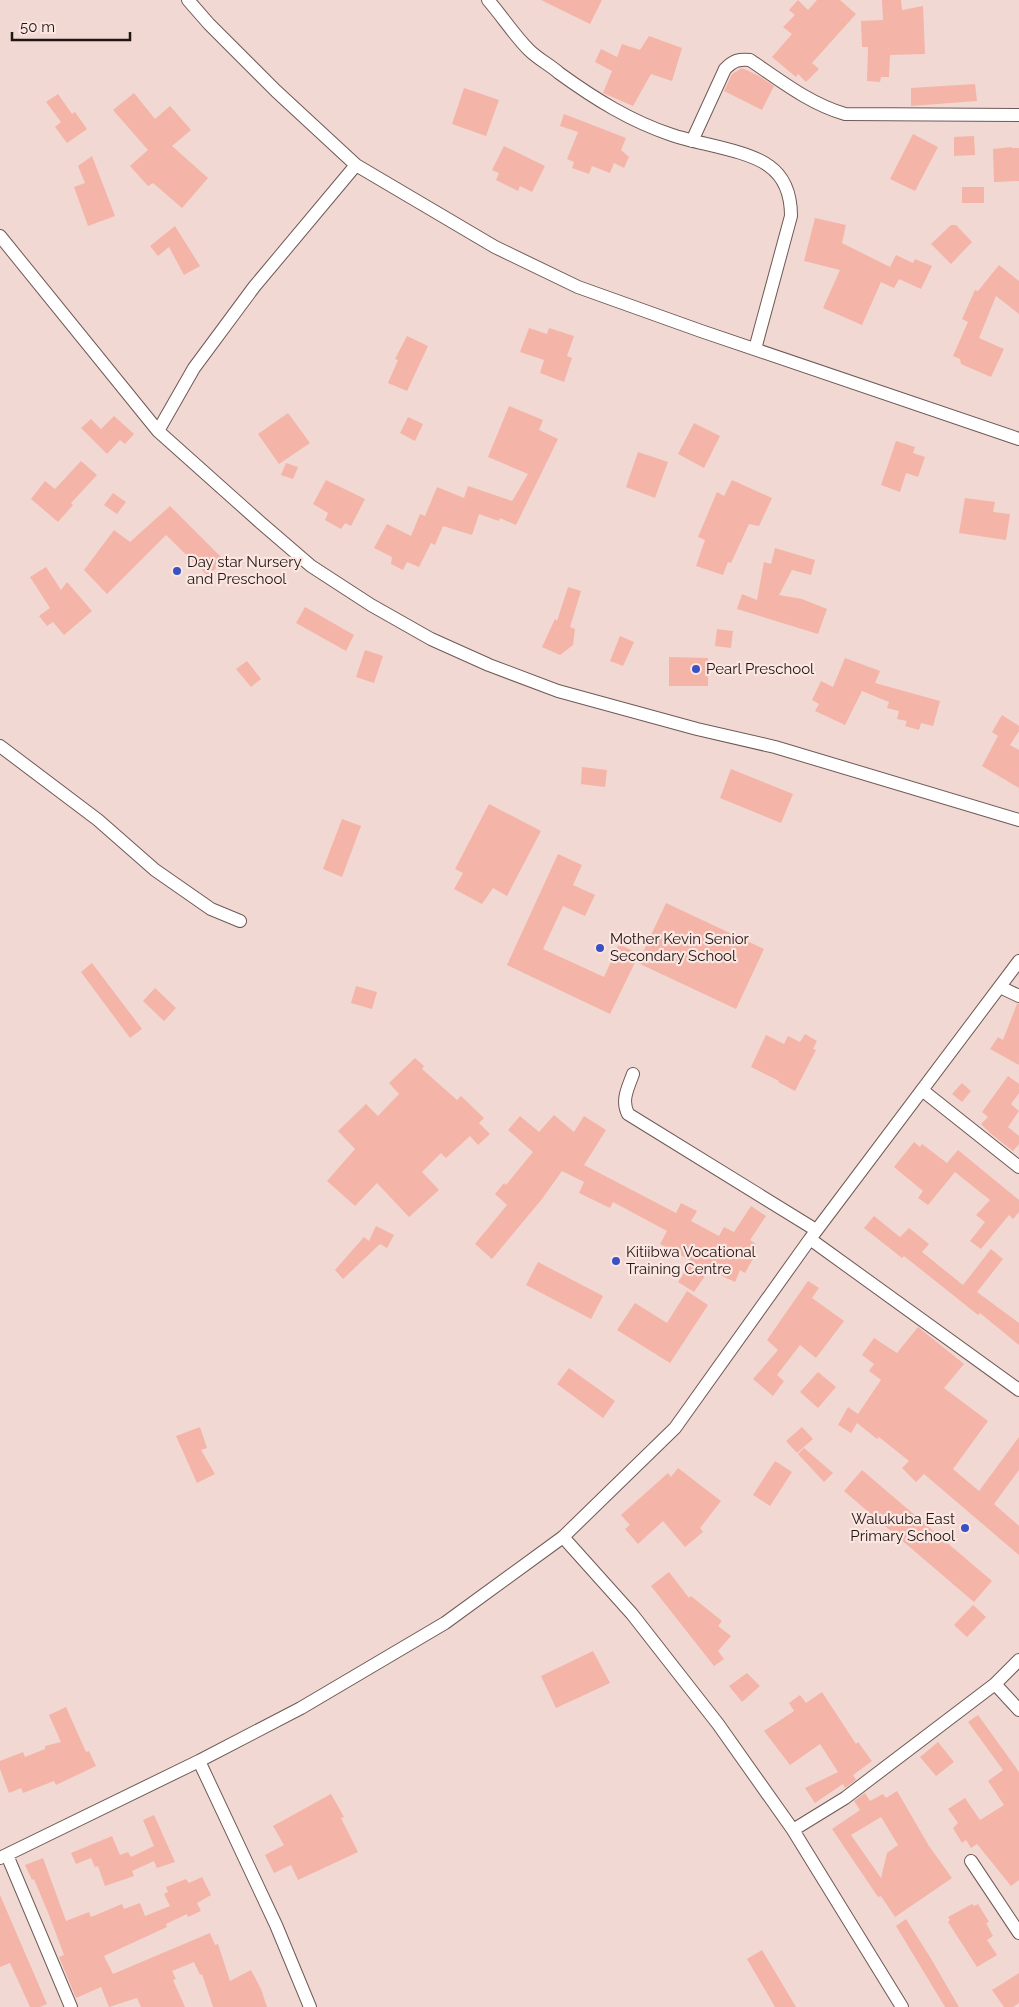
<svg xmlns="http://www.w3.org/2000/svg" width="1019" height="2007" viewBox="0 0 1019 2007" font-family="Raleway,sans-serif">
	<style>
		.building { fill: #f4b4a7; fill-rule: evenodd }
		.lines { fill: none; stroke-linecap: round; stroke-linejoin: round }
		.minor-casing { stroke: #6f5955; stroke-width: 14 }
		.minor { stroke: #fff; stroke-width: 12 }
		.poi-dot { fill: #3951c3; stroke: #fbe6e2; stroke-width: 2 }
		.labels { text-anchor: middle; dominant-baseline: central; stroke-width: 4.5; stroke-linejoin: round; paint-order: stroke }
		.poi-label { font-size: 15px; fill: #201715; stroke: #fbe6e2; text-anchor: start }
	</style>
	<rect width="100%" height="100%" fill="#f2d8d2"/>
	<!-- building -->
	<path class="building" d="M541 0H602L590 24Z
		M798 0 808 10 817 0H840L856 14 812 63 819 69 806 82 798 74 796 77 772 57 792 34 783 27 795 15 789 10Z
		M882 0H901L902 10 923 6 925 54 890 55 889 77H881L880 82 867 81 868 47H862L861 21 883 20Z
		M649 36 682 48 672 81 651 74 633 106 603 93 612 71 595 62 601 49 617 57 622 44 640 50Z
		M742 68 759 76 774 86 762 110 724 91 732 74Z
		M975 84 977 101 911 106V88Z
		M464 88 499 100 486 136 452 124Z
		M134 93 155 119 170 106 191 130 172 146 208 178 182 208 153 183 148 186 130 166 148 150 113 110Z
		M58 94 72 114 75 112 87 129 67 143 55 127 61 122 46 102Z
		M564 114 626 138 621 150 629 157 624 168 614 163 610 173 592 166 589 174 572 168 574 162 567 159 578 132 560 126Z
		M913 134 938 147 915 191 890 179Z
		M974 136 975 155 954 156V137Z
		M504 146 545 166 532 192 520 186 518 191 496 180 499 173 492 170Z
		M1012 147V148H1019V181L994 182 993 149Z
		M92 156 115 216 88 226 74 187 85 183 78 166Z
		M962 187H984V203H962Z
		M815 218 846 225 842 243 890 267 896 255 913 263 915 259 932 266 921 289 899 279 894 288 881 282 862 325 823 308 840 270 804 261Z
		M951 225H956L972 242 951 264 931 244Z
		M175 226 200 266 184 275 169 247 158 256 150 246Z
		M999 265 1019 281V314L996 296 979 338 1004 349 991 377 961 364 960 359 953 356 968 322 962 319 975 290 978 291Z
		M529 328 547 334 549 328 574 336 567 356 572 358 564 382 540 373 544 360 520 352Z
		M407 336 428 346 407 391 388 383 398 360 395 359Z
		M509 406 543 420 539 430 558 439 516 525 500 518 499 521 479 514 472 535 443 526 435 545 431 543 419 567 407 562 403 570 391 564 392 557 374 548 387 524 411 536 420 514 425 516 437 487 464 498 468 486 512 501 514 498 528 474 488 457Z
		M288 413 310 443 279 464 258 434Z
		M114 416 134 434 125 444 120 440 107 454 81 428 91 419 101 429Z
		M408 417 423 424 415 441 400 433Z
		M694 423 720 436 704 468 678 454Z
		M896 441 915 447 913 453 925 457 918 477 906 473 900 492 881 485Z
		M638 452 668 462 655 498 626 487Z
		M81 461 97 475 71 503 73 505 58 522 31 499 45 481 55 489Z
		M286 463 298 467 293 479 281 475Z
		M326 480 365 499 351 526 345 523 341 529 325 520 328 513 313 504Z
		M732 480 772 498 759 526 749 524 731 563 728 562 723 575 696 566 705 540 698 537 717 492 724 496Z
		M113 493 126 502 117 514 104 505Z
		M965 498 995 502 993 512 1010 514 1006 540 959 533Z
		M170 506 224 560 208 576 166 535 107 594 84 570 114 530 130 542Z
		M775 548 815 560 811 575 792 570 779 595 802 599 827 609 818 634 737 609 742 594 757 600 764 562 771 564Z
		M46 567 61 590 67 582 92 611 64 635 53 622 47 626 39 616 50 608 30 577Z
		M568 587 581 591 570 627 575 629 573 645 560 655 542 647 555 619 557 621Z
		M305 607 354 635 346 651 296 623Z
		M717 629 733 631 731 648 715 646Z
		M620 636 634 642 623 666 610 661Z
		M365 650 383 656 374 683 356 677Z
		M669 657 708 658V686H669Z
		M845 658 880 671 875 683 940 701 933 726 921 723 919 730 905 726 907 721 897 719 899 711 887 708 889 702 862 691 845 725 815 711 819 704 812 700 821 681 833 687Z
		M247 661 261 679 251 687 236 669Z
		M1002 715 1019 726V731L1010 745 1019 750V788L982 766 998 736 992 732Z
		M582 767 607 770 605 787 581 784Z
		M731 769 793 794 781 823 720 798Z
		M489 804 541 831 507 896 493 888 482 904 454 889 463 873 455 869Z
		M342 819 361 826 342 877 323 869Z
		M558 854 582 865 573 885 595 895 585 916 563 906 543 949 604 977 619 944 639 954 610 1014 507 965Z
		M666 903 764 949 736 1009 638 963Z
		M92 963 142 1029 130 1038 81 972Z
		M356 986 377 992 372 1009 351 1003Z
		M155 988 176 1008 164 1021 143 1001Z
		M1017 1004H1019V1065L990 1049 998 1037 1003 1040Z
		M805 1034 817 1041 813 1049 816 1050 795 1091 778 1082 779 1081 751 1067 766 1035 784 1044 788 1036 800 1042Z
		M415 1058 424 1066 422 1069 457 1100 461 1096 484 1118 479 1123 490 1134 478 1145 470 1136 446 1158 441 1153 422 1172 439 1190 409 1217 377 1183 355 1206 327 1181 355 1149 338 1131 366 1104 378 1116 399 1094 389 1083Z
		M1008 1076 1019 1084V1093L1011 1104 1019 1111 1008 1127 1019 1136V1144L1013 1151 990 1133 981 1124 988 1117 982 1112Z
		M962 1083 971 1091 962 1102 952 1094Z
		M554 1115 574 1132 584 1116 606 1130 584 1165 676 1213 681 1203 697 1211 691 1221 719 1236 724 1227 734 1232 751 1206 766 1216 750 1240 756 1244 751 1253 755 1255 745 1273 740 1270 735 1282 709 1270 694 1292 678 1282 692 1261 660 1244 667 1231 613 1202 610 1208 579 1193 584 1182 562 1171 542 1199 492 1259 475 1244 507 1205 495 1194 504 1183 506 1185 533 1152 508 1130 520 1116 539 1132Z
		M914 1142 920 1147 922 1144 947 1163 958 1150 1019 1200V1212L1013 1219 1009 1215 981 1249 970 1241 985 1222 976 1215 990 1200 955 1172 928 1205 918 1198 923 1191 894 1167Z
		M874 1216 900 1237 909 1228 929 1244 922 1252 963 1285 991 1249 1003 1259 977 1292 1019 1323V1345L980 1313 978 1315 904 1256 902 1258 864 1228Z
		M376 1226 394 1235 387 1248 380 1244 343 1279 335 1270 364 1237 369 1241Z
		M538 1262 603 1296 591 1319 526 1285Z
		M808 1281 819 1288 812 1298 844 1321 816 1358 800 1345 777 1375 784 1381 773 1396 753 1379 778 1350 767 1340Z
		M687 1291 708 1305 670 1363 617 1330 635 1303 667 1323Z
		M918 1327 964 1364 944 1388 988 1421 953 1469 979 1491 1019 1437V1470L994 1504 1019 1526V1555L924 1474 916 1482 902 1468 909 1461 879 1437 877 1439 857 1423 851 1433 838 1425 848 1407 858 1414 881 1380 869 1371 874 1364 862 1355 874 1338 897 1353Z
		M569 1368 615 1401 603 1418 557 1384Z
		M818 1372 836 1387 818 1408 800 1392Z
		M200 1427 207 1448 201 1450 215 1474 197 1483 176 1436Z
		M802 1427 813 1439 797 1453 786 1441Z
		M804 1448 833 1473 824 1482 798 1454Z
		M775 1461 792 1472 770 1506 753 1495Z
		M678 1468 721 1501 700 1528 703 1532 685 1547 663 1521 638 1544 625 1529 630 1525 621 1515 668 1473 671 1477Z
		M862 1470 992 1581 974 1602 844 1491Z
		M669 1572 689 1598 691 1596 722 1621 718 1626 731 1636 718 1651 724 1659 714 1666 651 1586Z
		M973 1605 986 1617 967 1637 954 1625Z
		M593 1651 610 1683 556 1708 541 1676Z
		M747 1673 760 1686 742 1702 729 1686Z
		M822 1692 856 1744 858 1742 872 1761 853 1775 856 1780 845 1788 843 1784 815 1803 805 1788 838 1772 820 1744 790 1765 764 1731 794 1711 789 1703 800 1695 806 1703Z
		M66 1707 86 1752 89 1751 96 1766 56 1785 54 1781 23 1793 21 1788 9 1793 0 1769V1761L23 1752 25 1757 45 1749V1746L61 1742 49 1715Z
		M978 1715 1019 1772V1880L1011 1886 977 1844 971 1848 966 1840 962 1843 953 1828 958 1823 948 1809 965 1798 980 1820 1004 1805 988 1781 1003 1770 968 1722Z
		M938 1742 954 1762 936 1776 920 1757Z
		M897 1791 929 1846 952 1878 895 1917 881 1896 878 1897 832 1829 860 1810 854 1801 865 1793 870 1801 883 1794 886 1798ZM881 1817 898 1845 887 1853 881 1878 851 1835Z
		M331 1794 344 1817 341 1818 358 1852 298 1880 291 1865 274 1873 265 1855 284 1845 273 1826Z
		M154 1815 175 1862 157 1868 154 1861 132 1871 134 1876 105 1886 98 1866 95 1867 91 1858 76 1864 71 1853 112 1836 120 1855 128 1852 131 1857 154 1846 143 1820Z
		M43 1858 66 1921 89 1912 91 1917 122 1904 124 1909 140 1903 145 1916 170 1906 164 1894 168 1892 166 1887 186 1879 189 1883 202 1877 211 1895 197 1903 201 1911 188 1917 187 1914 166 1924 167 1927 104 1956 113 1974 210 1933 215 1945 218 1944 230 1981 251 1970 261 1989 267 2007H213L202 1974 200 1975 194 1962 172 1971 176 1979 173 1980 185 2007H141L137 1998 109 2007 101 1987 76 1998 59 1957 64 1955 49 1915 34 1879 32 1880 25 1865Z
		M0 1895 47 2004 40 2007H30L10 1963 0 1967Z
		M972 1904 974 1906 978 1904 989 1922 986 1923 993 1936 987 1940 997 1955 977 1967 948 1922 950 1920 948 1917Z
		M906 1919 930 1957 959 2007H945L896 1926Z
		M762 1950 796 2007H775L747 1959Z
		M1019 1973V2003L1013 2007H1004L992 1990Z"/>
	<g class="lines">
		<!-- minor casing -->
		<g class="minor-casing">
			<path id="minor" d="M188 0 209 24 276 91 356 165 495 247 578 287 701 331 1019 439
				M488 0C502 16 514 35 529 50 538 59 550 65 559 73 595 99 630 121 672 135 698 144 748 150 769 166 786 178 791 196 791 216L755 349
				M692 141 725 69C734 60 739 59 750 60 781 81 810 104 845 114L1019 115
				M0 236 158 431 261 523 311 566 371 605 431 639 489 665 558 691 697 729 775 747 1019 820
				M158 431 194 368 254 287 356 165
				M0 746 98 820 155 870 211 909 240 921
				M1000 987 1019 996
				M633 1074C628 1088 621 1100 628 1114L816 1230
				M922 1090 1019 1167
				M810 1239 1019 1390
				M563 1537 632 1614 718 1724 793 1830 902 2007
				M995 1684 1019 1710
				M199 1761 276 1925 310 2007
				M793 1830 845 1798 995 1684 1019 1660
				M7 1855 71 2007
				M0 1858 199 1761 301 1708 445 1623 563 1537 675 1428 810 1239 1019 961
				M971 1861 1019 1933"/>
		</g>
		<!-- minor -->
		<use href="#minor" class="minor"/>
	</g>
	<!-- markers -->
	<g class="poi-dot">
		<circle cx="177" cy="571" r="5"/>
		<circle cx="696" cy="669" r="5"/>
		<circle cx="600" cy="948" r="5"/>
		<circle cx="616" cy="1261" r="5"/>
		<circle cx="965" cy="1528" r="5"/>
	</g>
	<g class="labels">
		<!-- poi labels -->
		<g class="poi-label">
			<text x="187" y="562">Day star Nursery<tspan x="187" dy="17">and Preschool</tspan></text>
			<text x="706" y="669">Pearl Preschool</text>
			<text x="610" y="939">Mother Kevin Senior<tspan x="610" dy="17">Secondary School</tspan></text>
			<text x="626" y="1252">Kitiibwa Vocational<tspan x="626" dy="17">Training Centre</tspan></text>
			<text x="955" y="1519" text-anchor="end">Walukuba East<tspan x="955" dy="17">Primary School</tspan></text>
		</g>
	</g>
	<!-- scale -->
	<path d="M12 32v8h118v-8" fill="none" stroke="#201715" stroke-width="2.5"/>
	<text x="20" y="32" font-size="15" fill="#201715" stroke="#fbe6e2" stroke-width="4" paint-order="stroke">50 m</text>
</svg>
